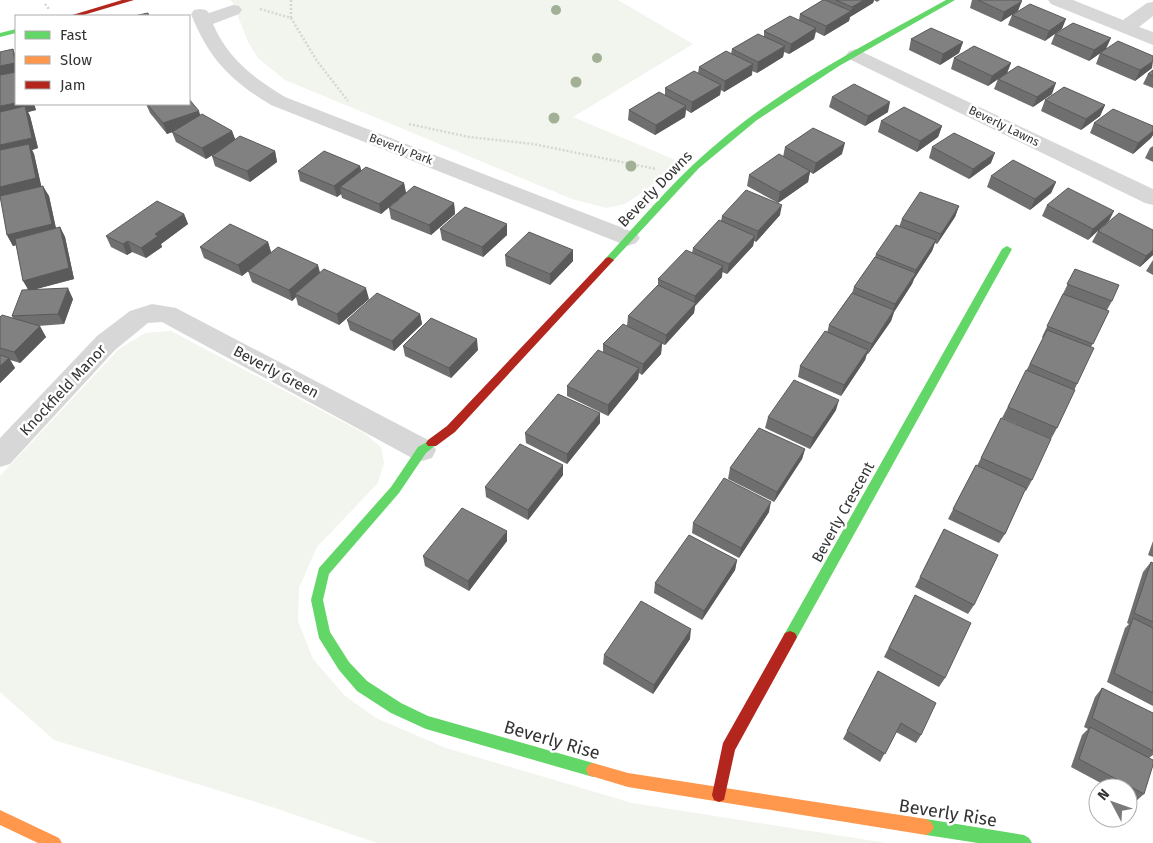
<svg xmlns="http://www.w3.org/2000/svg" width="1153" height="843" viewBox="0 0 1153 843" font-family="'Fira Sans',sans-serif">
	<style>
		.green { fill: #f1f5ed }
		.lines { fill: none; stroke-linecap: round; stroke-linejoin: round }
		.path { stroke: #d6d6d6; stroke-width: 2.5; stroke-dasharray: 2 2; stroke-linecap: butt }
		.street { fill: #d7d7d7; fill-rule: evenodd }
		.fast { fill: #63d668; fill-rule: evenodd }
		.slow { fill: #ff974d; fill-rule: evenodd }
		.jam { fill: #b3261e; fill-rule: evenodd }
		.tree { fill: #a2b095 }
		.wall { fill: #6f6f6f }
		.shaded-wall { fill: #5a5a5a }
		.building { fill: #818181; stroke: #5a5a5a }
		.labels { text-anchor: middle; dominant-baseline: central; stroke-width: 5; stroke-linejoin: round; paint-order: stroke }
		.far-street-label { font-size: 12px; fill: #333; stroke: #fff }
		.street-label { font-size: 15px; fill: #333; stroke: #fff }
		.near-street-label { font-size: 18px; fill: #333; stroke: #fff }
	</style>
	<rect width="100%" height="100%" fill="#fff"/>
	<!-- green -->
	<path class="green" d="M228 0H618L693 44 573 117 685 164 625 204 606 208 572 199 285 80 258 58 248 42 232 1Z
		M171 331 364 433 381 447 384 463 378 483 317 547 299 588 298 621 313 659 344 695 376 718 446 748 632 803 887 843H377L272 807 54 740 0 692V476L119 349 145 333Z"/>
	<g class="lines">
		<!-- path -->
		<path class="path" d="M291 0V18
			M45 4 49 9
			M260 9 291 18 317 61 348 101
			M409 124 469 137 533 144 656 169"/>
		<!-- street -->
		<path class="street" d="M1048 0H1073L1123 20 1147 3 1153 2V16L1139 27 1153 32V45L1051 4Z
			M233 5 239 6 242 10 239 14 213 24C228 59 254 78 285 97L636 233 640 238 636 243 628 246 620 243 271 105C230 80 209 59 191 14L194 10 200 9 206 10 209 13Z
			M856 49 1153 189V205L1145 203 849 59 846 55 849 51Z
			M152 304 176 308 432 442 436 450 432 458 422 461 412 458 162 322 148 323 115 350 10 464 0 467V438L97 336 130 311Z"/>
		<!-- fast -->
		<path class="fast" d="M946 0H955L839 66 757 120 699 168 612 262H606L604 260 606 258C644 216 681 172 726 136 793 81 870 42 946 0Z
			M16 29V33L0 37V33Z
			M1007 246 1012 249 795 641 790 643 785 641 783 637 785 633 1002 249Z
			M432 439 436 440 438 443 426 453 399 493 329 574 323 600 330 632 349 662 367 681 401 703 428 716 593 763 598 765 600 770 598 775 593 777 426 729 391 713 357 691 339 670 319 638 311 600 319 568 391 487 418 447Z
			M926 819 1024 835 1029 838 1032 843H978L926 835 921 832 918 827 921 822Z"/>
		<!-- slow -->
		<path class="slow" d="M593 763 628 773 926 819 931 822 934 827 931 832 926 835 628 787 588 775 586 770 588 765Z
			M0 810 59 838 62 843H38L0 825Z"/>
		<!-- jam -->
		<path class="jam" d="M122 0H134L80 16H69Z
			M609 257 614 260 612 262 455 432 436 446H428L426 443 428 440 447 426 606 258Z
			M790 631 795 633 797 637 795 641 735 750 724 800 719 802 714 800 712 795 723 743 785 633Z"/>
	</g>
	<!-- trees -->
	<g class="tree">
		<circle cx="556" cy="10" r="5"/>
		<circle cx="597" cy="58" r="5"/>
		<circle cx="576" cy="82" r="5.5"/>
		<circle cx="554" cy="118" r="5.5"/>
		<circle cx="631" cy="166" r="5.5"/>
	</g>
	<!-- wall -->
	<path class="wall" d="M823 0H880L877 2 874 0 873 3 850 17 849 21 824 36 816 32 814 39 789 54 784 52 783 57 757 73 752 71V75L724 92 721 90 720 95 691 113 686 110 685 117 655 135 628 120 629 110 665 95V88L698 73 699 67 731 54 732 49 764 36V31L799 20 800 14Z
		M972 0H1020L1001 22 970 8Z
		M1012 15 1066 19 1045 41 1008 25Z
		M1055 34 1106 49 1089 61 1051 44Z
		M911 39 963 42 959 53 940 65 909 50Z
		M13 49 16 57V104H34L36 110 28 112 30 116 38 148 32 150 34 154 41 186 49 196 56 228 60 227 65 237 74 279 36 289 73 299 64 324 38 326 46 337 20 363 10 360 15 368 0 383V317L13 318 12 316 28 290 16 245 13 246 7 235 1 199Z
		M1100 53 1152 68 1135 81 1096 64Z
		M954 58 1011 63 1007 73 1052 94 1033 107 994 89 998 79 988 86 951 69Z
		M1153 70V88L1143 84 1148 74Z
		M832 97 888 112 865 126 829 107Z
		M1045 100 1105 105 1100 116 1081 130 1041 111Z
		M146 104H189L200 116 232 131 235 140 275 151 277 162 250 182 215 166 212 156 217 152 206 159 176 142 172 132 167 134 150 113Z
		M881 121 942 126 938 137 917 152 878 132Z
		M1094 123 1153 126V135L1151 138 1133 154 1090 133Z
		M1153 146V162L1145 158 1150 148Z
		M785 147 842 154 813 174 810 172 808 182 778 203 747 186 749 175 783 157Z
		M932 147 991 163 969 179 929 158Z
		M360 166 361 170 404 183 406 193 381 214 342 198 341 194 337 197 300 181 298 171Z
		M991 176 1056 182 1051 193 1030 210 987 187Z
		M454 203 455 214 431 235 391 219 389 208Z
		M1047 205 1114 211 1088 240 1042 216Z
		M959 206 955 217 937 244 935 243 932 251 914 279 912 284 894 312 891 321 868 354H867L865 360 841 396 798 377 800 366 827 333 829 325 852 293 854 287 875 257 876 254 899 227 902 219Z
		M184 214 188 224 161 244 162 247 146 258 132 252 127 255 111 247 106 236Z
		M780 215 756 242 754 241 753 246 727 274 722 272V277L695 306 694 313 665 345 662 344 661 354 642 375 639 373 638 379 608 416 567 396V386L603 352V344L627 326 628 316 658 285V279L692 253 693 248 721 221 722 216Z
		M507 224V235L483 257 442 240 440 229Z
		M1153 230V255L1140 267 1092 242 1098 231Z
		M268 242 271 252 320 273 369 299 339 325 298 305 296 297 292 301 252 282 248 271 271 253 242 276 204 258 200 247Z
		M573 250V261L550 285 506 266 505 255Z
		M1153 260V275L1146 271Z
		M1075 269 1112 301 1107 310 1109 311 1091 347 1077 384 1057 428 1051 439 1002 418 1043 338 1042 337Z
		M420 314 422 324 394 351 350 330 347 320Z
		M403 346 478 350 451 378 405 356Z
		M836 410 810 449 765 428 768 417Z
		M1001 418 1032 480 1026 491 1025 490 1005 534 999 543 948 519 976 465 977 466Z
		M600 423 567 464 526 443 525 433Z
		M805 449 802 459 774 502 728 479 730 468Z
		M563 465V475L528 520 486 497 485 487Z
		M769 512 739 558 692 533 693 523Z
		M944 529 974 605 968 614 915 587Z
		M507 541 469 591 425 566 423 556Z
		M1153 541V557L1148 555Z
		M737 560 735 570 702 620 654 593 655 583Z
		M1151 562 1153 563V706L1107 682 1125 628 1129 624 1127 623 1143 572Z
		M915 595 945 678 939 687 884 657Z
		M690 639 653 694 603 664 604 655Z
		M878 671 921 735 916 743 896 732 880 762 843 739Z
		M1102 688 1153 713V755L1149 758 1144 794 1135 802 1128 798V788H1110L1071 767 1082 735 1088 729 1084 727 1095 697Z"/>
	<!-- shaded-wall -->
	<path class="shaded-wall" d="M864 0H874L873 3 850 17 852 7Z
		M1022 1 1018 11 1001 22 1004 12Z
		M851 11 849 21 824 36 826 26Z
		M1066 19 1062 29 1045 41 1049 31Z
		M816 28 814 39 789 54 791 44Z
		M1111 38 1106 49 1089 61 1094 50Z
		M963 42 959 53 940 65 943 54Z
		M785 46 783 57 757 73 758 62Z
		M13 49 16 57V74L0 78V66Z
		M1153 61 1152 68 1135 81 1140 70Z
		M1011 63 1007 73 988 86 992 76Z
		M753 64 752 75 724 92 725 81Z
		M1056 83 1052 94 1033 107 1037 97Z
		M721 85 720 95 691 113 692 102Z
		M890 102 888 112 865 126 868 116Z
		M16 103V104H34L36 110 28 112 30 116 38 148 32 150 34 154 42 189 0 199V106Z
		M1105 105 1100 116 1081 130 1086 119Z
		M686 106 685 117 655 135 656 125Z
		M199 111 202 121 167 134 163 123Z
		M942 126 938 137 917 152 920 141Z
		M232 131 236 141 206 159 202 148Z
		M1153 131V135L1151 138 1133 154 1138 143Z
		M845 143 842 154 813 174 816 163Z
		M275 151 277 162 250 182 247 171Z
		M995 153 991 163 969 179 973 169Z
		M360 166 363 177 340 187 341 194 337 197 334 186Z
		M810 171 808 182 778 203 780 192Z
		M1056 182 1051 193 1030 210 1035 199Z
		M404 183 406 193 381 214 379 204Z
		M43 186 49 196 57 234 13 246 7 235Z
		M454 203 455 214 431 235 429 225Z
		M782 205 780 215 756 242 758 231Z
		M959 206 955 217 937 244 941 234Z
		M1114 211 1109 221 1088 240 1093 229Z
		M184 214 188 224 161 244 162 247 146 258 141 248 155 234Z
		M507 224V235L483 257 482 247Z
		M60 227 65 237 74 279 29 291 23 281Z
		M755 236 753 246 727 274 729 264Z
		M936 240 932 251 914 279 912 284 894 312 891 321 868 354 872 344 892 313 895 304 915 275 916 270Z
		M128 241 132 252 127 255 123 244Z
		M268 242 271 252 242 276 238 265Z
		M573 250V261L550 285V274Z
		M1153 250V255L1140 267 1146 256Z
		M318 265 321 276 295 294 296 297 292 301 289 290Z
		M723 266 722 277 695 306 694 313 665 345 666 335 694 304 695 296Z
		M68 288 73 299 64 324 58 314Z
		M366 288 369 299 339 325 337 314Z
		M420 314 422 324 394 351 392 341Z
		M40 326 46 337 20 363 14 352Z
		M477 339 478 350 451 378 449 368Z
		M662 343 661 354 642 375 643 364Z
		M868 350 865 360 841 396 844 385Z
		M9 358 15 368 0 383V366Z
		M639 368 638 379 608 416V405Z
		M839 400 836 410 810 449 813 438Z
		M600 413V423L567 464V454Z
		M805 449 802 459 774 502 777 492Z
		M563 465V475L528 520V510Z
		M771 502 769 512 739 558 741 548Z
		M507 531V541L469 591 468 581Z
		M737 560 735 570 702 620 704 611Z
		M691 629 690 639 653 694 654 685Z"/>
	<!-- building -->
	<path class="building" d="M823 0H825L851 11 826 26 800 14Z
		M836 0H864L852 7Z
		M978 0H1020L1022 1 1004 12Z
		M1030 4 1066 19 1049 31 1012 15Z
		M148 13 149 16H134Z
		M790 16 816 28 791 44 764 31Z
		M1073 23 1111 38 1094 50 1055 34Z
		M931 28 963 42 943 54 911 39Z
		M758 34 785 46 758 62 732 49Z
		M1118 41 1153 56V61L1140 70 1100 53Z
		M974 46 1011 63 992 76 954 58Z
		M13 49 15 63 0 66V52Z
		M726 51 753 64 725 81 699 67Z
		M1018 66 1056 83 1037 97 998 79Z
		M1153 70V76L1148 74Z
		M694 71 721 85 692 102 665 88Z
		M16 72V103L0 106V75Z
		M854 84 890 102 868 116 832 97Z
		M1064 87 1105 105 1086 119 1045 100Z
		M659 92 686 106 656 125 629 110Z
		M189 99 199 111 163 123 147 104H189Z
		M25 106 32 138 0 145V112Z
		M904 107 942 126 920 141 881 121Z
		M1113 109 1153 126V131L1138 143 1094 123Z
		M202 114 232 131 202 148 172 132Z
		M813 128 845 143 816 163 785 147Z
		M954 133 995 153 973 169 932 147Z
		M240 136 275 151 247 171 212 156Z
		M29 144 36 178 0 187V150Z
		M324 151 360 166 334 186 298 171Z
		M779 154 810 171 780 192 749 175Z
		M1013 160 1056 182 1035 199 991 176Z
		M366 167 404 183 379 204 340 187Z
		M43 186 52 224 7 235 0 196Z
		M414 186 454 203 429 225 389 208Z
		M1068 188 1114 211 1093 229 1047 205Z
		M746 190 782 205 758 231 722 216Z
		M920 192 959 206 941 234 902 219Z
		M157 201 184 214 155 234 158 236 141 248 128 241 123 244 106 236Z
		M465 207 507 224 482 247 440 229Z
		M1119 213 1153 230V250L1146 256 1098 231Z
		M719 220 755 236 729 264 693 248Z
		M230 224 268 242 238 265 200 247Z
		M896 225 936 240 916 270 876 254Z
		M60 227 69 268 23 281 15 239Z
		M529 232 573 250 550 274 505 255Z
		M278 247 318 265 289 290 248 271Z
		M686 250 723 266 695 296 658 279Z
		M875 257 916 273 895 304 854 287Z
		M324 269 366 288 337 314 295 294Z
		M1075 269 1119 285 1112 301 1067 284Z
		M658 285 696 303 666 335 628 316Z
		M68 288 58 314 12 316 22 290Z
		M377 293 420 314 392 341 347 320Z
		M852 293 894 310 872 344 829 325Z
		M1063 294 1109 311 1093 344 1047 326Z
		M2 315 40 326 14 352 0 348V317Z
		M431 318 477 339 449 368 403 346Z
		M623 324 662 343 643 364 603 344Z
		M1047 330 1094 348 1077 384 1030 364Z
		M825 331 868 350 844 385 800 366Z
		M598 350 639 368 608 405 567 386Z
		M0 355 9 358 0 366Z
		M1026 370 1075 390 1057 428 1008 407Z
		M794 380 839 400 813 438 768 417Z
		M558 394 600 413 567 454 525 433Z
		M1001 418 1051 439 1032 480 981 458Z
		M759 428 805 449 777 492 730 468Z
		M520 444 563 465 528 510 485 487Z
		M976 465 1026 488 1005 534 953 509Z
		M724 478 771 502 741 548 693 523Z
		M462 508 507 531 468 581 423 556Z
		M944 529 998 555 974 605 920 577Z
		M689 535 737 560 704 611 655 583Z
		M1151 562 1153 563V622L1134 613Z
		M915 595 971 623 945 678 889 648Z
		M641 601 691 629 654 685 604 655Z
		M1133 618 1153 628V693L1114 673Z
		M878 671 936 703 921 735 901 723 885 754 847 731Z
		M1102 688 1153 713V751L1092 718Z
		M1090 727 1153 760V765L1144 794 1079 759Z"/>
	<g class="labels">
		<!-- far-street labels -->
		<g class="far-street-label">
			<text transform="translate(1004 126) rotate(26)">Beverly Lawns</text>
			<text transform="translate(401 149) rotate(21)">Beverly Park</text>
		</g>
		<!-- street labels -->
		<g class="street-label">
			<text transform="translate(655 189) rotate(-46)">Beverly Downs</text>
			<text transform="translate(276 372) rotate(28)">Beverly Green</text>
			<text transform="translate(63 390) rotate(-47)">Knockfield Manor</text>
			<text transform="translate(843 512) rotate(-61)">Beverly Crescent</text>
		</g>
		<!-- near-street labels -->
		<g class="near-street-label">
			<text transform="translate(552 740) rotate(16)">Beverly Rise</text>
			<text transform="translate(948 813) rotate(9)">Beverly Rise</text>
		</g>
	</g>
	<!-- legend -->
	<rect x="15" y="15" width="175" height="90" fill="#ffffff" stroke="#adadad"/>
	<rect x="25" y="31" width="25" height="8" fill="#63d668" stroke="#adadad"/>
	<text x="60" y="40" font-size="15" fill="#333333">Fast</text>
	<rect x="25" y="56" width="25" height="8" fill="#ff974d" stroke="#adadad"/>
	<text x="60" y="65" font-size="15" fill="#333333">Slow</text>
	<rect x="25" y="81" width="25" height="8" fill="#b3261e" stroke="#adadad"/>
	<text x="60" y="90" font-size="15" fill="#333333">Jam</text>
	<!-- north arrow -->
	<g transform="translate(1113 803) rotate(311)"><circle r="24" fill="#ffffff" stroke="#adadad"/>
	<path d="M0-4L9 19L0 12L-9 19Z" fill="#7a7a7a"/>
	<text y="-8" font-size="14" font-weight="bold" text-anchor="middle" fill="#333333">N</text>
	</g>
</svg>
